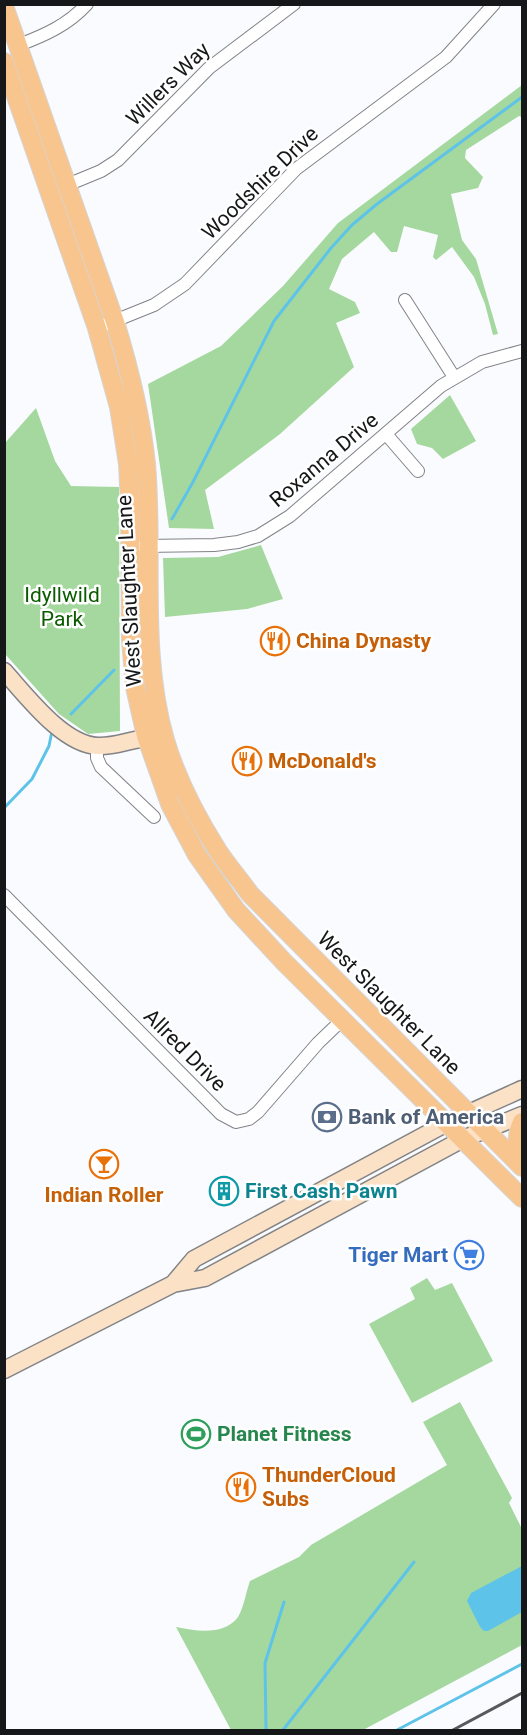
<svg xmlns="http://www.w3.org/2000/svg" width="527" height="1735" viewBox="0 0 527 1735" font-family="Roboto,sans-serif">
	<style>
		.green { fill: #a5d89e }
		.water { fill: #5ec3e8 }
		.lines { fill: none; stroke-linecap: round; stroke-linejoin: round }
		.stream { stroke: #5ec3e8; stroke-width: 3 }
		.street-casing { stroke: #828387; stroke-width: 14 }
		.secondary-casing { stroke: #828387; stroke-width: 19 }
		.primary-casing { stroke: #d5d5d5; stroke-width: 20 }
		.street { stroke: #fff; stroke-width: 12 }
		.secondary { stroke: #fbe2c7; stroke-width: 16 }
		.primary { stroke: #f8c58e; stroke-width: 18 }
		.rail { stroke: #58595b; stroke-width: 3 }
		.labels { text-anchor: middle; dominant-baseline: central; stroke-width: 5; stroke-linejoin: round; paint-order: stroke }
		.street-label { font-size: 21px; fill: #161718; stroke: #fff }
		.park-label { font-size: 21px; fill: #0b5b00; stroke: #fff }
		.food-label { font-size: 21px; font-weight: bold; fill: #c56008; stroke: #fff; text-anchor: start }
		.service-label { font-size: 21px; font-weight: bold; fill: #4e5e75; stroke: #fff; text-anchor: start }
		.culture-label { font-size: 21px; font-weight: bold; fill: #0d838f; stroke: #fff; text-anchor: start }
		.shop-label { font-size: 21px; font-weight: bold; fill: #366cbe; stroke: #fff; text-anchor: end }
		.leisure-label { font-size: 21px; font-weight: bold; fill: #27864d; stroke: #fff; text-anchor: start }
	</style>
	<rect width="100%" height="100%" fill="#fafbff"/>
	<!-- green -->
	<path class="green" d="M522 85V117L519 116 466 150 465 158 483 177 478 188 451 194 462 240 476 259 498 334 493 335 485 304 474 277 452 247 436 260 433 257 438 235 404 226 397 252H391L374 232 342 259 329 289 355 302 360 313 336 323 354 367 280 434 205 490 214 529 169 528 148 384 221 346 283 286 338 223Z
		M450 395 476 441 443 459 432 448 417 444 411 429Z
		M36 408 55 461 71 486 119 487 120 731 88 734 59 714 5 654V443Z
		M261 545 283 599 247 609 165 617 163 558 218 557Z
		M427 1278 435 1290 452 1283 493 1361 412 1403 369 1324 415 1299 410 1288Z
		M460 1402 512 1498 509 1503 522 1529V1645L363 1730H231L176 1627C196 1631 224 1636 238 1617 244 1607 246 1592 250 1581L299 1557 311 1545 447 1465 423 1422Z"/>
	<!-- water -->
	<path class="water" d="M522 1566V1612L488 1631H484L480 1627 467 1601 471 1593Z"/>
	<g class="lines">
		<!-- stream -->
		<path class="stream" d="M172 519 193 482 274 321 331 248 352 225 377 204 522 97
			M71 714 114 670
			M4 808 32 779 49 746 52 731
			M266 1730 265 1663 284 1602
			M283 1730 414 1562
			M397 1730 522 1664"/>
		<!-- street casing -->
		<g class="street-casing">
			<path id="street" d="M19 45C45 35 68 25 87 4
				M67 185 101 171 118 160 209 68 294 4
				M405 300 454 377
				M97 328 154 305 185 284 296 169 446 57 494 4
				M386 434 418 471
				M143 546 214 545 238 542 258 536 290 516 441 386 482 362 522 351
				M97 746V758L101 767 154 817
				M4 895 221 1114 236 1122 249 1119 258 1112 318 1043 342 1020"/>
		</g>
		<!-- secondary casing -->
		<g class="secondary-casing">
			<path id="secondary" d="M4 671C26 695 63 745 98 746 118 747 137 736 158 738
				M173 1284 194 1259 447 1123 522 1089
				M4 1370 173 1284 205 1278 463 1139 522 1115"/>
		</g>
		<!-- primary casing -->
		<g class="primary-casing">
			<path id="primary" d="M4 6 115 322C129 368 141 415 146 464 154 555 139 651 165 740 176 777 197 818 218 851 228 866 240 880 250 894L522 1167
				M4 62 97 328 119 407 128 464 130 505 131 640 135 687 146 736 170 804 197 855 236 910 284 962 522 1198
				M522 1122C516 1135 516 1146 522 1159"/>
		</g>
		<!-- street -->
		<use href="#street" class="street"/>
		<!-- secondary -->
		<use href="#secondary" class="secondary"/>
		<!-- primary -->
		<use href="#primary" class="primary"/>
		<!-- rail -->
		<path class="rail" d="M453 1730 522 1693"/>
	</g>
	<!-- icons -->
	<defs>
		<g id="restaurant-ring" transform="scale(1.5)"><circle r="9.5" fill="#fff" stroke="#e8710a" stroke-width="1.5"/><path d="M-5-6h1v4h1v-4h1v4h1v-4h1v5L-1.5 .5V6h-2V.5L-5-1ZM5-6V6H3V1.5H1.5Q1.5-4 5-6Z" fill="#e8710a"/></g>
		<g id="bank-ring" transform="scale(1.5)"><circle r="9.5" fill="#fff" stroke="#5c6f8a" stroke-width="1.5"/><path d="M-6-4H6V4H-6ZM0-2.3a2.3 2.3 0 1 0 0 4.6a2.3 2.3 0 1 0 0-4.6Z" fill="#5c6f8a"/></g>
		<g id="bar-ring" transform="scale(1.5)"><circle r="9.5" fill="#fff" stroke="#e8710a" stroke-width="1.5"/><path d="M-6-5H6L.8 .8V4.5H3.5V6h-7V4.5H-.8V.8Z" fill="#e8710a"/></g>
		<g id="building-ring" transform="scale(1.5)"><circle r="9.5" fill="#fff" stroke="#0f9aa8" stroke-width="1.5"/><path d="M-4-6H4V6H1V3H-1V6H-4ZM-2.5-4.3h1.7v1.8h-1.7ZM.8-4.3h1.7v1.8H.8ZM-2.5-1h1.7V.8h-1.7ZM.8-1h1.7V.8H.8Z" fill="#0f9aa8"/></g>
		<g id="supermarket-ring" transform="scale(1.5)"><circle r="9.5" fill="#fff" stroke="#3f7fe0" stroke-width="1.5"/><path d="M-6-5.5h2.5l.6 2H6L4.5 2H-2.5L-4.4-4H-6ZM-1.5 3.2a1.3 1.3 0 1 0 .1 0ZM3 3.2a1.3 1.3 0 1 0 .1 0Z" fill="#3f7fe0"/></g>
		<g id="stadium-ring" transform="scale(1.5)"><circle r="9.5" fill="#fff" stroke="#2e9e5b" stroke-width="1.5"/><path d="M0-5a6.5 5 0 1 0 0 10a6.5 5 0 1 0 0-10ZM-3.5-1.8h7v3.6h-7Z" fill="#2e9e5b"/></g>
	</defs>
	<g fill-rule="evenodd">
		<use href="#restaurant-ring" x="275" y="641"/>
		<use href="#restaurant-ring" x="247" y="761"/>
		<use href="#bank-ring" x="327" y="1117"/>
		<use href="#bar-ring" x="104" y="1164"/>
		<use href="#building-ring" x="224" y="1191"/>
		<use href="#supermarket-ring" x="469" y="1255"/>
		<use href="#stadium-ring" x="196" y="1434"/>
		<use href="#restaurant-ring" x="241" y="1487"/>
	</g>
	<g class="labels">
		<!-- street labels -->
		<g class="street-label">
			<text transform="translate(168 84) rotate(-45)">Willers Way</text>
			<text transform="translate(260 183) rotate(-44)">Woodshire Drive</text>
			<text transform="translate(324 460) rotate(-40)">Roxanna Drive</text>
			<text transform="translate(129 591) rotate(-93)">West Slaughter Lane</text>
			<text transform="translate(389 1003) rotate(45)">West Slaughter Lane</text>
			<text transform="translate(185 1050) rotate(45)">Allred Drive</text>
		</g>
		<!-- park labels -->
		<g class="park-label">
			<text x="62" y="595">Idyllwild<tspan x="62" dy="24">Park</tspan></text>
		</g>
		<!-- food labels -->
		<g class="food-label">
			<text x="296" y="641">China Dynasty</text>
			<text x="268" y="761">McDonald's</text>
			<text x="104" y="1195" text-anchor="middle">Indian Roller</text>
			<text x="262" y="1475">ThunderCloud<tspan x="262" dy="24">Subs</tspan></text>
		</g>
		<!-- service labels -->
		<g class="service-label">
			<text x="348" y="1117">Bank of America</text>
		</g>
		<!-- culture labels -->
		<g class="culture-label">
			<text x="245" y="1191">First Cash Pawn</text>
		</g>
		<!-- shop labels -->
		<g class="shop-label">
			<text x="448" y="1255">Tiger Mart</text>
		</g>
		<!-- leisure labels -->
		<g class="leisure-label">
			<text x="217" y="1434">Planet Fitness</text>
		</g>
	</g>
	<!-- border -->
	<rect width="527" height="1735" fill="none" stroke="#161718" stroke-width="12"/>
</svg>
